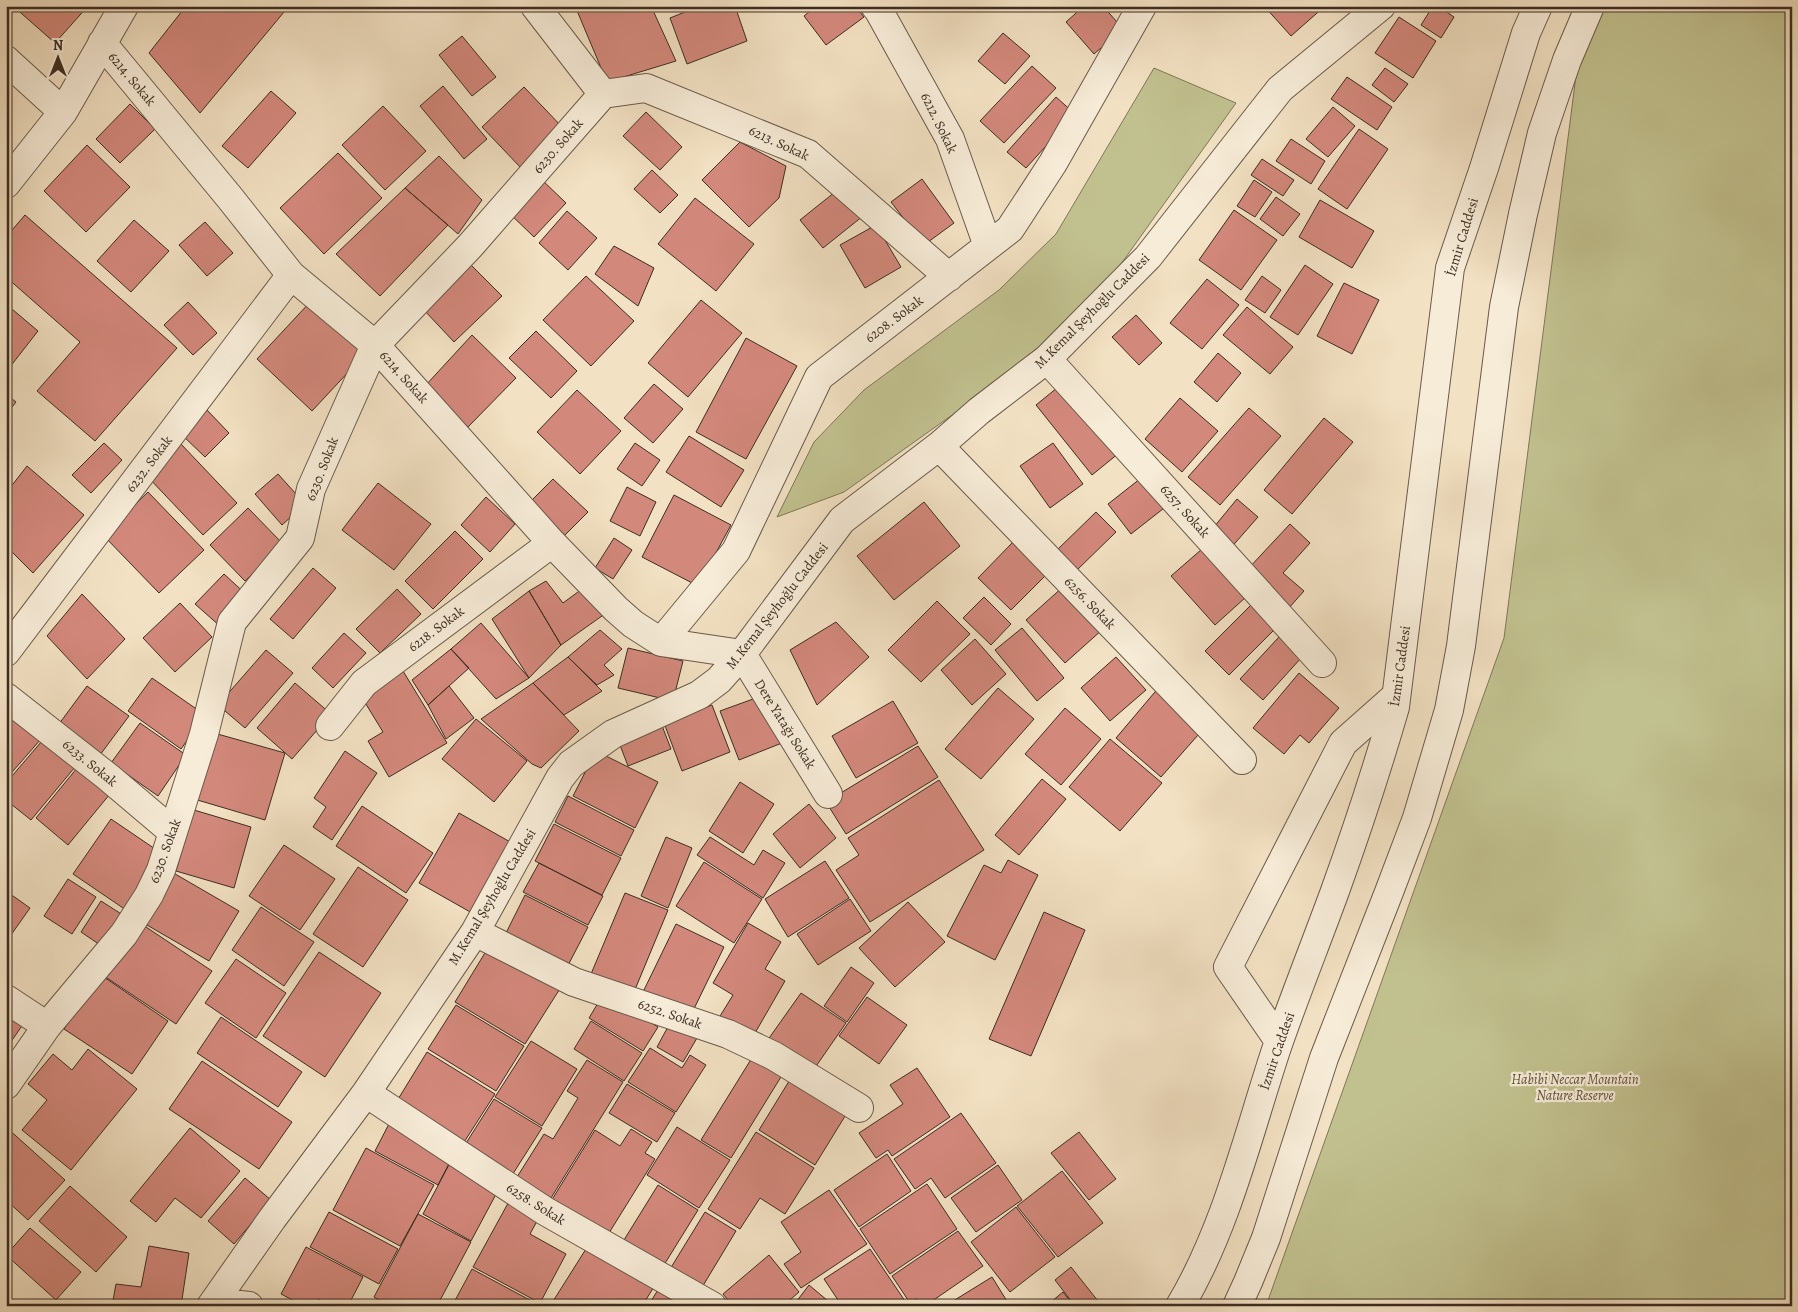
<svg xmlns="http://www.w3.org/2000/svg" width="1798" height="1312" viewBox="0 0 1798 1312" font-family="Alegreya,serif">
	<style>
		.green { fill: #c1c18f; stroke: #7f7759 }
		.building { fill: #d3887c; stroke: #3d2d23 }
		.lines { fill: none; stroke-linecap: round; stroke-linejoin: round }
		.minor-casing { stroke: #6a5a4b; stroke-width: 30 }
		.tertiary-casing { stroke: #6a5a4b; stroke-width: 30 }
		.minor { stroke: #f7ecd8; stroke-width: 28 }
		.tertiary { stroke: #f7ecd8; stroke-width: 28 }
		.labels { text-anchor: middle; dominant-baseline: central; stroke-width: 4.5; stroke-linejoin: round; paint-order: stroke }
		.street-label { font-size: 14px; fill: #3d2d23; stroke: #f7ecd8 }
		.park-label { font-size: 14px; font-style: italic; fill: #5e523e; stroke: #f7ecd8 }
	</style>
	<rect width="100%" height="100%" fill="#f2e1c3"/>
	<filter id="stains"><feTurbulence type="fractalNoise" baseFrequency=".004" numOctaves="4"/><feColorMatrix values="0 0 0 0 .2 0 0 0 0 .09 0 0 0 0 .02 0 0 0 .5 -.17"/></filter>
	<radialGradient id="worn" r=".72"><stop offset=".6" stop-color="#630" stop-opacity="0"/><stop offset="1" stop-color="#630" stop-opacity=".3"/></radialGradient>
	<!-- green -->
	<path class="green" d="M1588 6H1792V1306H1266L1504 638 1584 13Z
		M1154 68 1236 103 1121 264 1042 351 844 492 777 517 814 442 864 390 999 290 1056 234Z"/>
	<!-- building -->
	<path class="building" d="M13 6H88L55 43Z
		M186 6H289L200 113 149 53Z
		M575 6H651L676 61 607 82Z
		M700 6H735L747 41 687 64 670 18Z
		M816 6H855L864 17 826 45 804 16Z
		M1084 6H1103L1123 29 1094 54 1066 22Z
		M1264 6H1325L1291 36Z
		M1433 6H1438L1454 17 1441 38 1421 25Z
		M1399 17 1436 41 1413 78 1375 53Z
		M1003 33 1030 56 1005 84 978 61Z
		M462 36 496 77 472 96 439 55Z
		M1032 66 1056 88 1004 143 980 121Z
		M1385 68 1408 84 1394 102 1372 85Z
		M1347 77 1392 107 1377 130 1331 99Z
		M443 86 487 139 464 159 420 106Z
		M524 87 563 128 521 168 482 127Z
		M271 91 296 113 248 168 222 146Z
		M1056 97 1075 114 1026 168 1007 152Z
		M130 104 155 129 120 163 96 139Z
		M383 106 426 151 385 190 342 145Z
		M1333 107 1355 126 1328 157 1306 139Z
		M646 112 682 147 660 170 623 136Z
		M1359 129 1388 149 1347 209 1318 189Z
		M1291 139 1325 161 1311 184 1276 161Z
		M740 142 786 166 779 198 749 227 702 180Z
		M87 145 130 187 86 232 44 191Z
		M338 153 382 198 324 254 280 208Z
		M439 156 482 200 458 234 405 188Z
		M1262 159 1294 180 1283 196 1251 175Z
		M652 170 678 195 660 213 634 189Z
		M540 178 566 203 534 237 507 211Z
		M922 179 954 223 924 245 891 202Z
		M1254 180 1272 192 1255 217 1237 206Z
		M405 188 448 225 380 296 336 254Z
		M840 188 863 216 823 248 800 220Z
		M1276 197 1300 214 1283 236 1260 219Z
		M695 198 754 244 716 291 658 244Z
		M1320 200 1374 231 1352 268 1299 237Z
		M1234 210 1277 240 1241 290 1199 260Z
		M567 211 597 238 568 270 539 243Z
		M25 215 177 348 95 441 37 391 80 342 6 277V237Z
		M134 220 169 251 131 292 97 261Z
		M205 222 233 253 207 276 179 245Z
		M876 225 901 267 865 288 840 245Z
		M614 246 654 268 638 306 595 274Z
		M471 265 502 296 454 342 424 310Z
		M1305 265 1333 284 1298 335 1270 317Z
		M586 276 634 321 591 366 543 320Z
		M1262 276 1281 290 1265 313 1245 300Z
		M1207 279 1239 305 1202 349 1170 323Z
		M1344 283 1379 300 1352 354 1317 336Z
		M312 300 367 352 312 411 257 359Z
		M701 300 742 333 688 397 648 363Z
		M188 302 217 333 193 355 164 325Z
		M6 304 38 331 6 372Z
		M1247 307 1293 347 1270 374 1223 335Z
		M1136 315 1162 343 1139 365 1112 337Z
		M536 331 577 371 551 398 509 358Z
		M472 335 516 378 468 427 425 386Z
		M746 338 797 366 746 459 696 432Z
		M1218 353 1241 373 1217 402 1194 382Z
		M1063 383 1119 453 1092 475 1036 405Z
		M654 384 683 409 653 443 624 418Z
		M577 390 621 431 580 474 537 432Z
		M6 394 16 402 6 415Z
		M1180 398 1218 431 1182 472 1145 439Z
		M1249 408 1281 436 1220 505 1188 477Z
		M206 409 229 433 205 457 181 434Z
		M1324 418 1353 442 1292 514 1264 490Z
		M689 436 744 470 721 507 666 472Z
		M104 443 122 460 91 493 72 475Z
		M180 443 237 503 203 535 146 475Z
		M635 443 660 460 642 486 617 469Z
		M1053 443 1083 484 1050 508 1020 466Z
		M27 466 84 515 33 573 6 546V493Z
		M278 474 305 504 282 525 255 494Z
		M1145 475 1168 505 1131 534 1108 504Z
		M553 479 588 512 562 538 527 505Z
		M378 483 431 524 394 570 342 530Z
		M627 487 656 502 640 536 610 521Z
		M148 492 204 550 159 593 103 535Z
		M674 495 731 525 698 586 642 557Z
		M486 497 515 524 490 552 461 525Z
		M1237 499 1258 517 1229 550 1209 533Z
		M924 502 960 546 894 600 857 556Z
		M248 508 284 545 245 581 210 545Z
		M1096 512 1116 532 1076 571 1056 551Z
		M1290 524 1310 543 1283 573 1304 591 1288 609 1247 570Z
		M455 531 483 559 433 609 405 581Z
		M614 538 632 550 613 579 595 568Z
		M1014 541 1047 574 1011 610 978 578Z
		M1202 549 1246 597 1215 625 1171 576Z
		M313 568 336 588 293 639 270 619Z
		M224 574 249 597 221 627 195 604Z
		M546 581 563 603 586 586 609 611 561 645 529 591Z
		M1064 586 1103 629 1065 663 1026 620Z
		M397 589 421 614 380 653 356 629Z
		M529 591 561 645 529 678 492 619Z
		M82 594 125 639 87 679 47 636Z
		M984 597 1011 624 991 645 963 618Z
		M937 601 970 634 921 682 888 650Z
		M180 603 212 637 175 672 143 638Z
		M1251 605 1275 629 1229 675 1205 651Z
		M836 622 869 657 817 705 790 650Z
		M481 623 529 678 496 699 451 649Z
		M1022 628 1064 678 1037 701 995 650Z
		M600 630 622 649 604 665 614 675 597 685 568 657Z
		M344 633 366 653 333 688 312 668Z
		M1279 637 1302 657 1263 700 1240 679Z
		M975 639 1006 674 972 705 941 670Z
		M628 648 683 661 673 701 618 688Z
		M451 649 469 668 428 705 412 680Z
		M266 650 293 673 245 728 218 705Z
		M568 657 602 691 564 715 533 683Z
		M1116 657 1146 690 1110 721 1081 688Z
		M403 671 447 743 389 777 368 741 383 732 361 696Z
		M1299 673 1339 708 1309 743 1300 735 1284 754 1253 728Z
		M152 678 205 715 181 749 128 711Z
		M295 683 331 714 292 759 257 728Z
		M533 683 579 731 541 768 532 764 481 719Z
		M87 686 129 716 97 759 56 728Z
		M449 686 474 718 446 739 428 705Z
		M1160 686 1206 726 1161 777 1116 738Z
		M998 688 1034 719 981 779 945 749Z
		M764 695 782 743 739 760 720 711Z
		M893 701 918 743 856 778 832 736Z
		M712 705 730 752 682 771 664 723Z
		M1065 708 1101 739 1061 785 1025 754Z
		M6 709 41 739 6 779Z
		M476 719 527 761 494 802 442 759Z
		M140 723 186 755 158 796 111 763Z
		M661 723 671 749 628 766 618 740Z
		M214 733 285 753 265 820 194 799Z
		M48 734 80 761 31 820 6 800V783Z
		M1110 739 1162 783 1120 831 1069 787Z
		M918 746 938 777 846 834 826 802Z
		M345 751 377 773 332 840 313 827 326 807 314 798Z
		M596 751 658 782 635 828 573 796Z
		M82 762 114 789 68 845 36 818Z
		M1042 779 1066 799 1019 855 995 835Z
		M939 780 984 850 870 922 836 870 859 855 848 838Z
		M740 782 774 804 743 853 709 831Z
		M568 796 634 830 621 856 555 822Z
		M809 804 836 838 800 868 773 834Z
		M362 806 433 853 406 893 336 846Z
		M194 810 251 827 234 888 176 871Z
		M459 813 512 843 472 913 419 883Z
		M111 819 164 855 126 910 73 874Z
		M554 824 621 858 602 895 535 861Z
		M666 837 692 848 668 908 641 896Z
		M710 837 754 865 763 850 785 863 763 898 697 855Z
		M284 845 335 879 300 930 249 896Z
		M1008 860 1038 875 995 960 947 936 984 865 1001 873Z
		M825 861 849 898 788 937 765 899Z
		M704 862 762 899 734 943 676 906Z
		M539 863 603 896 588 925 523 892Z
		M358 867 408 900 363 967 313 934Z
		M170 871 239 911 209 961 140 921Z
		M68 879 96 897 72 934 44 916Z
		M6 891 30 908 6 942Z
		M625 893 668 910 634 992 591 974Z
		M525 895 588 927 565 971 503 939Z
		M850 899 871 931 818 965 797 934Z
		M101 901 126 917 106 949 81 932Z
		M908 902 945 942 895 987 859 948Z
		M261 907 314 942 284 986 232 950Z
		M1044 912 1085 930 1031 1056 989 1039Z
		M140 923 212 971 176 1024 104 976Z
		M748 923 781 942 765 969 785 981 751 1040 717 1021 733 995 713 983Z
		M676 924 724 947 691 1015 643 992Z
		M491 943 561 987 525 1044 455 1002Z
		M319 952 381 993 325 1077 263 1036Z
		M236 959 286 993 256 1038 205 1003Z
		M851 967 874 983 847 1022 824 1006Z
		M101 975 168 1021 132 1074 64 1029Z
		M604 993 658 1027 643 1051 589 1018Z
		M801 993 846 1023 812 1072 767 1041Z
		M867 997 907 1025 879 1064 839 1036Z
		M456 1005 524 1046 496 1091 428 1049Z
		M6 1006 26 1020 6 1049Z
		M221 1017 302 1072 278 1107 197 1053Z
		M591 1021 642 1053 624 1081 574 1049Z
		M670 1023 697 1038 683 1062 657 1047Z
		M531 1041 577 1069 542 1126 495 1097Z
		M650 1048 682 1068 690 1055 706 1065 676 1112 628 1082Z
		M88 1049 137 1089 71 1170 22 1130 47 1100 28 1084 53 1054 72 1070Z
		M427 1052 495 1094 459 1150 392 1109Z
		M755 1053 784 1072 731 1158 701 1140Z
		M587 1060 623 1082 546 1206 512 1185 544 1134 553 1139 578 1098 567 1091Z
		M202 1061 292 1122 259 1169 169 1109Z
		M917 1068 950 1117 892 1156 888 1150 876 1158 859 1133 903 1104 890 1085Z
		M794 1073 850 1108 815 1165 759 1130Z
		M627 1084 675 1113 657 1142 609 1113Z
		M494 1099 542 1128 509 1180 461 1151Z
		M961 1113 996 1163 945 1198 931 1178 915 1189 894 1159Z
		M391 1120 454 1154 438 1185 375 1151Z
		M6 1127 65 1180 28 1220 6 1200Z
		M677 1127 730 1160 699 1208 647 1175Z
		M190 1128 240 1171 201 1218 175 1198 156 1222 130 1201Z
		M631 1129 652 1142 645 1153 655 1159 604 1241 548 1206 595 1130 620 1146Z
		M756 1132 814 1168 785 1214 760 1198 740 1229 708 1209Z
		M1079 1132 1116 1179 1089 1200 1051 1153Z
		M366 1148 434 1185 400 1246 333 1210Z
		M887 1154 911 1191 859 1227 834 1190Z
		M453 1157 502 1183 471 1241 423 1214Z
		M998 1165 1022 1200 976 1232 951 1198Z
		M1062 1171 1103 1223 1058 1257 1017 1206Z
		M245 1178 271 1200 234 1244 208 1221Z
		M927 1184 957 1229 890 1274 860 1229Z
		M658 1185 698 1210 659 1273 619 1248Z
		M70 1186 127 1237 96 1272 39 1221Z
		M829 1190 867 1244 801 1288 784 1264 801 1252 781 1222Z
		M512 1196 542 1212 530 1234 566 1254 540 1303 473 1267Z
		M1016 1207 1055 1257 1010 1292 971 1242Z
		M329 1212 398 1249 379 1284 310 1247Z
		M705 1212 736 1231 698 1294 667 1274Z
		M418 1214 471 1242 437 1306H389L374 1297Z
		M30 1228 81 1272 56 1300 6 1255Z
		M958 1231 983 1266 925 1306H922L917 1299 910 1303 892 1276Z
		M591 1241 657 1282 642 1306H550Z
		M149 1246 189 1253 181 1306H112L116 1284 141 1287Z
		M306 1247 363 1277 348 1306H331L318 1299 314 1306H304L281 1294Z
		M870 1249 907 1304 905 1306H842L824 1279Z
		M769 1255 799 1292 783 1306H733L723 1294Z
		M1071 1267 1102 1306H1075L1055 1280Z
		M472 1269 539 1305 452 1306Z
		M992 1277 1010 1306H945Z
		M661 1285 694 1306H648Z
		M809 1285 834 1306H793Z
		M1063 1292 1074 1306H1046Z"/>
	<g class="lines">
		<!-- minor casing -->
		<g class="minor-casing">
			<path id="minor" d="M535 6 603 94
				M875 6 879 11 950 139 988 246
				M102 43 230 198 291 275 375 345 552 543 616 609 633 624 661 642 742 654 828 794
				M6 60 63 112
				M603 94 646 88 808 154 949 277
				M6 184 63 112 124 6
				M1047 359 1322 663
				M939 446 1242 760
				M661 642 736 551 819 377 1010 229 1053 163 1142 6
				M6 652 291 275
				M6 697 108 777 173 832
				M330 726 364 683 552 543
				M475 932 574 982 728 1034 774 1056 859 1108
				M6 999 47 1026
				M6 1085 47 1026 124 934 149 895 161 870 204 734 232 622 300 538 311 489 375 345 470 246 603 94
				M366 1093 545 1211 712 1306
				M214 1302 249 1306
				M211 1306 272 1219 366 1093 475 932 560 778 571 764 613 734 699 695 719 680 742 654 842 520 939 446 979 411 1047 359 1148 257 1280 89 1381 6"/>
		</g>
		<!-- tertiary casing -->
		<g class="tertiary-casing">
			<path id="tertiary" d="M1279 1041 1228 967 1343 743 1396 696
				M1180 1306C1227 1227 1248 1134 1277 1047 1295 995 1316 943 1335 891 1357 830 1377 769 1395 707L1450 268 1484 168 1526 33 1538 6
				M1237 1306 1248 1282 1266 1238 1324 1058 1389 892 1417 818 1449 710 1461 646 1504 307 1523 214 1542 133 1567 60 1590 6"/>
		</g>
		<!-- minor -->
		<use href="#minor" class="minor"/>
		<!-- tertiary -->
		<use href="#tertiary" class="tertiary"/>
	</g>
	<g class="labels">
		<!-- street labels -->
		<g class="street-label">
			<text transform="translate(132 79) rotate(50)">6214. Sokak</text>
			<text transform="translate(939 123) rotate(64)">6212. Sokak</text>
			<text transform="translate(779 143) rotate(25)">6213. Sokak</text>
			<text transform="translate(558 146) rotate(-49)">6230. Sokak</text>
			<text transform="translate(1462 237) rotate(-73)">İzmir Caddesi</text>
			<text transform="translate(1092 311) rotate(-45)">M.Kemal Şeyhoğlu Caddesi</text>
			<text transform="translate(894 319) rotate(-37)">6208. Sokak</text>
			<text transform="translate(404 377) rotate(48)">6214. Sokak</text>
			<text transform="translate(149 464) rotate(-53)">6232. Sokak</text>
			<text transform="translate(322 469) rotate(-69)">6230. Sokak</text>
			<text transform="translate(1185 511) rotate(48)">6257. Sokak</text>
			<text transform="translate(1090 603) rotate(46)">6256. Sokak</text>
			<text transform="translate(777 606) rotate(-52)">M.Kemal Şeyhoğlu Caddesi</text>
			<text transform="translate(436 629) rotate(-37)">6218. Sokak</text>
			<text transform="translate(1400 666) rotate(-82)">İzmir Caddesi</text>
			<text transform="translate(785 724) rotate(58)">Dere Yatağı Sokak</text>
			<text transform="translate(90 763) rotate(39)">6233. Sokak</text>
			<text transform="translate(165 851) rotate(-70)">6230. Sokak</text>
			<text transform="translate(492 897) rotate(-59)">M.Kemal Şeyhoğlu Caddesi</text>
			<text transform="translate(670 1014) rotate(19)">6252. Sokak</text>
			<text transform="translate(1277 1051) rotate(-71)">İzmir Caddesi</text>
			<text transform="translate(536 1204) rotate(32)">6258. Sokak</text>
		</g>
		<!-- park labels -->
		<g class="park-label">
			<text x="1575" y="1079">Habibi Neccar Mountain<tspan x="1575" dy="16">Nature Reserve</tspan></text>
		</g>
	</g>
	<!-- margin -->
	<rect width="1798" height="1312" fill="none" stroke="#f2e1c3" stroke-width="25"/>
	<rect x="8" y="8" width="1783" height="1297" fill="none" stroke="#3d2d23" stroke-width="2.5"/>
	<rect x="12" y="12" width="1773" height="1287" fill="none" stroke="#3d2d23"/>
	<!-- north arrow -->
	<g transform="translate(58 58)" stroke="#f7ecd8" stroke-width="4" paint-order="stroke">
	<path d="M0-4L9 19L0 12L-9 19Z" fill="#3d2d23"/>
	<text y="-8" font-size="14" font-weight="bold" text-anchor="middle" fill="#3d2d23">N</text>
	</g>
	<rect width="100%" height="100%" filter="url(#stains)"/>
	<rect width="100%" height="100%" fill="url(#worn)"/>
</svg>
